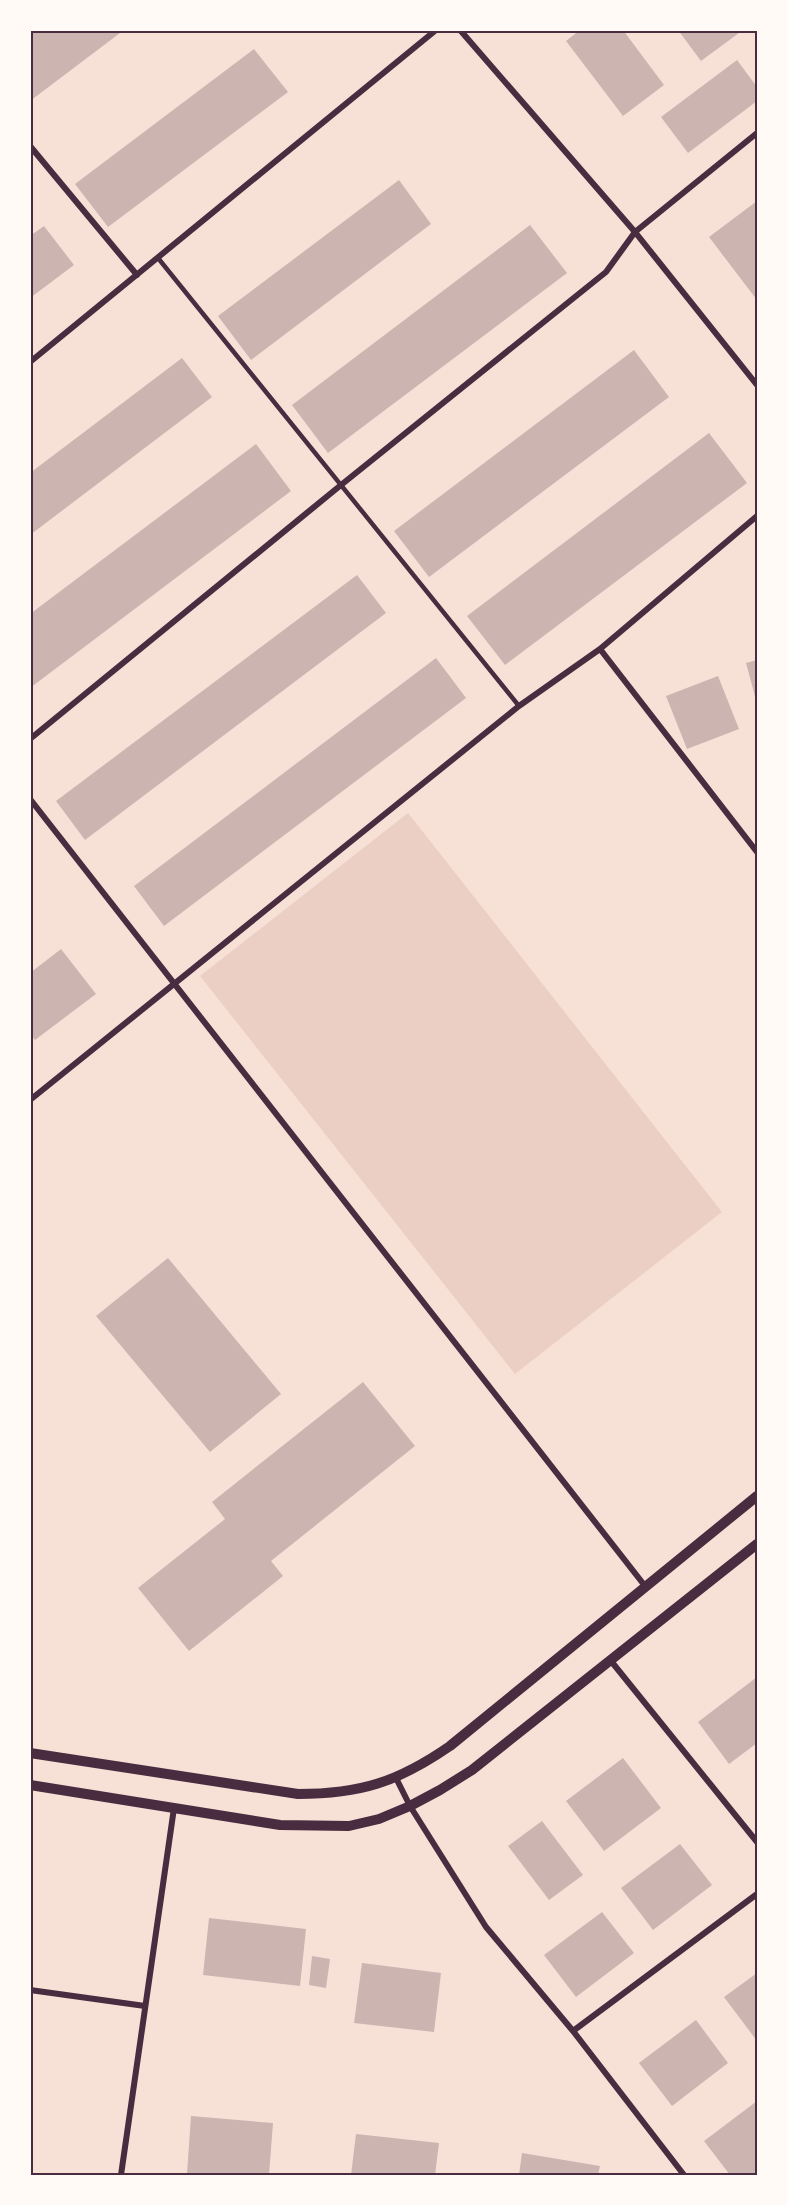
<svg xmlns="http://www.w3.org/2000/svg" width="787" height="2205" viewBox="0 0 787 2205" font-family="Jost,sans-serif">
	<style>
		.green { fill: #ebcfc5 }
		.building { fill: #ccb4b1 }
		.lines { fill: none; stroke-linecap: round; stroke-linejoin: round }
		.service { stroke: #4a2c40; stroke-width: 4.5 }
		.minor { stroke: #4a2c40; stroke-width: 6 }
		.tertiary { stroke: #4a2c40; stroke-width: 10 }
		.neatline { fill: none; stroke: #4a2c40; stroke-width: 2 }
	</style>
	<rect width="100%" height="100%" fill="#f7e1d7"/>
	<!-- green -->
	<path class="green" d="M408 813 722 1212 515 1374 200 976Z"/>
	<!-- building -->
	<path class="building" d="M30 30H124L30 101Z
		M580 30H623L664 85 623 116 566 41Z
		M678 30H743L701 61Z
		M254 49 288 92 108 227 75 184Z
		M737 60 757 87V101L688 153 661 117Z
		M399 180 431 224 251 360 218 316Z
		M757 201V300L709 237Z
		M530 225 567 273 328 453 292 405Z
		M44 226 74 265 30 298V236Z
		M634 350 669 397 429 577 394 531Z
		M182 358 212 397 30 535V473Z
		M709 433 747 483 505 665 467 616Z
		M256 444 291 491 30 688V614Z
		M357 575 386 613 85 840 56 801Z
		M436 658 466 698 164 926 134 886Z
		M757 660V700H756L746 663Z
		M718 676 739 729 687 749 666 696Z
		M61 949 96 994 35 1040 30 1034V973Z
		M168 1258 281 1394 210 1452 96 1316Z
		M363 1382 415 1446 271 1561 283 1576 189 1651 138 1588 225 1519 212 1502Z
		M757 1677V1743L729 1764 698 1722Z
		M623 1758 661 1808 604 1851 566 1801Z
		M542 1821 583 1875 549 1900 508 1846Z
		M680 1844 712 1885 653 1930 621 1888Z
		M602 1912 634 1953 576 1997 544 1955Z
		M209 1918 306 1929 300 1986 203 1975Z
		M312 1956 330 1959 326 1988 309 1985Z
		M362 1963 441 1973 434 2032 354 2023Z
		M757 1973V2041L724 1997Z
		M696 2020 728 2063 672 2106 639 2063Z
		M757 2101V2175H730L704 2141Z
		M191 2116 273 2123 269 2175 187 2174Z
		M356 2134 439 2143 435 2175H351Z
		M522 2153 600 2166 598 2175H519Z"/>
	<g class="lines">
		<!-- service -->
		<path class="service" d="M158 258 519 706"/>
		<!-- minor -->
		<path class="minor" d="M460 30 635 232 757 385
			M30 146 137 275
			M30 362 436 30
			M600 649 757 852
			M30 739 341 485 606 272 635 232 757 133
			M30 799 645 1586
			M30 1100 519 706 600 649 757 516
			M611 1661 757 1842
			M396 1778 410 1806 486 1927 573 2031 684 2175
			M30 1990 145 2006
			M573 2031 757 1894
			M121 2175 174 1808"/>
		<!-- tertiary -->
		<path class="tertiary" d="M30 1753 298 1794C360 1794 398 1782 450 1746L757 1496
			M30 1785 280 1825 349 1826 379 1819 410 1806 440 1790 472 1770 757 1544"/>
	</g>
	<!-- border -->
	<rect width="787" height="2205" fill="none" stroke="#fffaf5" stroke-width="63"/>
	<rect x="32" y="32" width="724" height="2142" class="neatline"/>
</svg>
